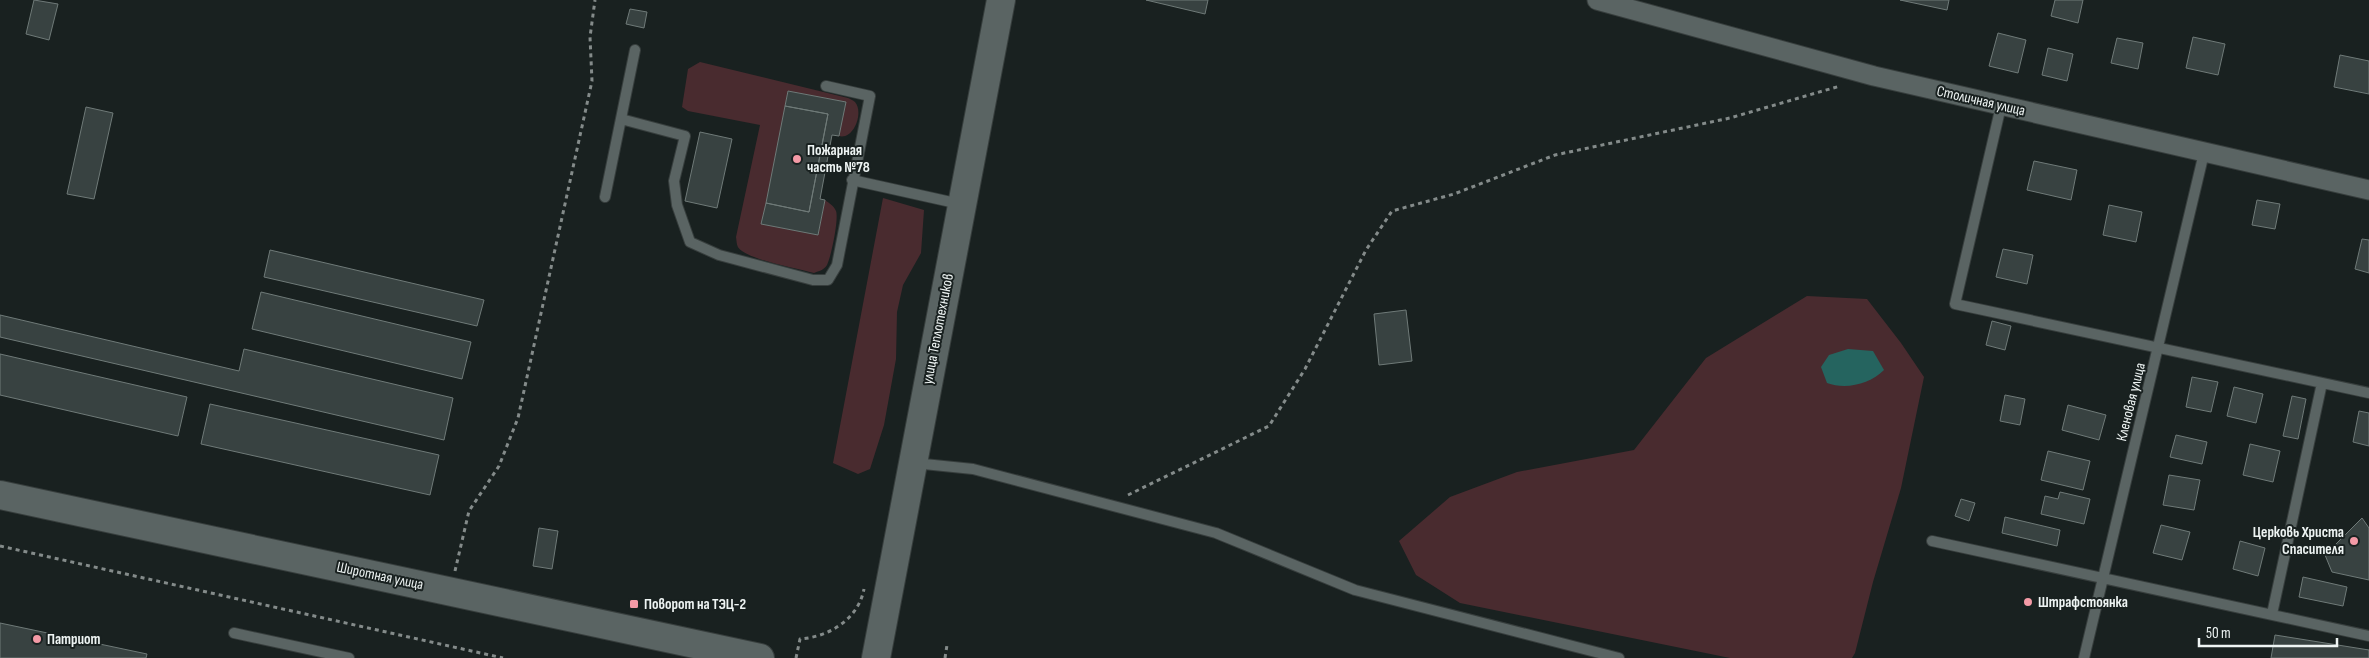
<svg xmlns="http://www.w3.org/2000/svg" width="2369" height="658" viewBox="0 0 2369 658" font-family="'Sofia Sans Condensed',sans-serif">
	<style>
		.green { fill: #492b2f }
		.water { fill: #25645f }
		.building { fill: #384241; stroke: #6f7a78 }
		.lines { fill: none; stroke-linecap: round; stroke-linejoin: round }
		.lane-casing { stroke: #373e3d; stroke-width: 12 }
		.street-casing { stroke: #373e3d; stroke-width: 21 }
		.secondary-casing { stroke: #373e3d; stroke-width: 30 }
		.path { stroke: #848b8a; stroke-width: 3; stroke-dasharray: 4 4; stroke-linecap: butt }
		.lane { stroke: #5a6463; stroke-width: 10 }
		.street { stroke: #5a6463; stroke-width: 19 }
		.secondary { stroke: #5a6463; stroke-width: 28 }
		.poi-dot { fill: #f49aa6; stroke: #192120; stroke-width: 2 }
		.labels { text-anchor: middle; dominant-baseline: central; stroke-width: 4; stroke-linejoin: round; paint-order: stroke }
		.street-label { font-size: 15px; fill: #eef4f3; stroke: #192120 }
		.poi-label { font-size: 15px; font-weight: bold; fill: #eef4f3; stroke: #192120; text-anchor: start }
	</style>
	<rect width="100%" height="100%" fill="#192120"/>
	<!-- green -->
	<path class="green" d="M700 62 848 98C850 99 853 100 855 102 864 112 854 140 839 136L846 102 788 91 762 224 818 235 825 200C829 203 834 206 836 211 839 219 831 257 827 265 824 270 819 271 814 273 796 268 756 261 742 251 736 247 737 243 736 237L760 125 688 111 682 107 688 69Z
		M883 198 924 210 921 253 903 285 897 312 896 359 884 425 870 469 858 474 833 463Z
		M1807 296 1867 299 1901 343 1924 377 1901 488 1873 582 1855 653 1852 658H1730L1460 603 1416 575 1399 541 1450 497 1517 472 1634 450 1706 358Z"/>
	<!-- water -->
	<path class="water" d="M1848 349 1873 351 1884 370C1870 384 1846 390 1827 383L1821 367 1829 355Z"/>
	<!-- building -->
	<path class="building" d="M34 0 58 4 49 40 26 34Z
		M1146 0H1208L1205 14Z
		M1900 0H1949L1947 10Z
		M2055 0H2083L2078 23 2051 16Z
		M630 9 647 12 644 28 626 24Z
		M1998 33 2026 40 2018 73 1989 66Z
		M2193 37 2225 44 2218 75 2186 68Z
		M2117 38 2143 43 2138 69 2111 63Z
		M2048 48 2073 54 2067 81 2042 75Z
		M2340 55 2369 61V94L2334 87Z
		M788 91 846 102 839 136 832 135 820 199 825 200 818 235 761 224 766 203 809 212 828 114 785 106Z
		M785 106 828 114 809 212 766 203Z
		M86 107 113 113 94 199 67 194Z
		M700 132 732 139 717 208 685 201Z
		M2034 161 2077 170 2071 200 2027 190Z
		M2257 200 2280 204 2275 229 2252 225Z
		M2109 205 2142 212 2136 242 2103 235Z
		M2362 239 2369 240V273L2355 269Z
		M2003 249 2033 255 2027 284 1996 277Z
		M270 250 484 300 477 326 264 277Z
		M261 292 471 342 462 379 252 329Z
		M1406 310 1412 361 1379 365 1374 314Z
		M0 315 239 371 244 349 453 398 444 440 0 337Z
		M1992 321 2011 326 2005 350 1986 345Z
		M0 354 187 397 178 436 0 395Z
		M2192 377 2218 382 2211 412 2186 407Z
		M2234 387 2263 394 2256 423 2227 416Z
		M2005 395 2025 399 2020 425 2000 421Z
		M2292 396 2306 399 2298 439 2283 436Z
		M210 404 439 455 430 495 201 444Z
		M2068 405 2106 415 2099 440 2062 430Z
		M2359 411 2369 413V446L2353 442Z
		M2176 435 2207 442 2202 464 2170 457Z
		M2250 444 2280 451 2273 482 2243 475Z
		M2048 451 2090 461 2083 490 2041 480Z
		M2169 475 2200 480 2194 510 2163 505Z
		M2060 492 2090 499 2084 524 2041 514 2045 496 2058 499Z
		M1961 499 1975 503 1969 521 1955 516Z
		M2005 517 2060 530 2057 546 2002 533Z
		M2362 518 2369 528V580L2332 572 2325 555Z
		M2161 525 2190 532 2182 560 2153 553Z
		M539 528 558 531 552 569 533 566Z
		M2240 541 2265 548 2258 576 2233 569Z
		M2303 577 2347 587 2343 606 2299 597Z
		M0 623 147 654 146 658H0Z
		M2275 635 2369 650V658H2271Z"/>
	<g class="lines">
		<!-- lane casing -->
		<g class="lane-casing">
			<path id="lane" d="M2001 106 1955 304 2369 393
				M621 119 685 136 674 181 677 205 690 242 719 255 813 280H828L837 265 870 96 826 86
				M852 180 960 204
				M605 197 635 50
				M914 463 973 469 1216 533 1355 590 1619 658
				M1932 541 2369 636
				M2272 614 2322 383
				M234 633 349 658
				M2084 658 2204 153"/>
		</g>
		<!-- street casing -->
		<g class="street-casing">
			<path id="street" d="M1597 0 1874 76 2369 190"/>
		</g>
		<!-- secondary casing -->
		<g class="secondary-casing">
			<path id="secondary" d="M0 495 760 658
				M876 658 1001 0"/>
		</g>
		<!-- path -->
		<path class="path" d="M1128 495 1269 426 1305 369 1366 250 1392 211 1454 194 1555 155 1730 118 1840 86
			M0 546 503 658
			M455 571 469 511 499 466 518 418 592 81 590 37 595 0
			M796 658 800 639C828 637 858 620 864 589
			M945 658 947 645"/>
		<!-- lane -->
		<use href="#lane" class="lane"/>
		<!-- street -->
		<use href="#street" class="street"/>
		<!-- secondary -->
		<use href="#secondary" class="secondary"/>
	</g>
	<!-- markers -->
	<g class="poi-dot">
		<circle cx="797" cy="159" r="5"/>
		<circle cx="2354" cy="541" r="5"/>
		<circle cx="2028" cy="602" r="5"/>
		<rect x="629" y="599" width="10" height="10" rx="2.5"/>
		<circle cx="37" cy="639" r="5"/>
	</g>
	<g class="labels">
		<!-- street labels -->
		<g class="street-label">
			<text transform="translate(1981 101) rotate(13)">Столичная улица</text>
			<text transform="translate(938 329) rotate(-79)">улица Теплотехников</text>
			<text transform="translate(2131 402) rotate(-76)">Кленовая улица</text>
			<text transform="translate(380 576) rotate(12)">Широтная улица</text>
		</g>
		<!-- poi labels -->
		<g class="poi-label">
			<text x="807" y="150">Пожарная<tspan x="807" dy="17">часть №78</tspan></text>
			<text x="2344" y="532" text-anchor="end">Церковь Христа<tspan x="2344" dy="17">Спасителя</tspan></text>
			<text x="2038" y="602">Штрафстоянка</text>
			<text x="644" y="604">Поворот на ТЭЦ-2</text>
			<text x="47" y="639">Патриот</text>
		</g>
	</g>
	<!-- scale -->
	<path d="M2199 638v8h138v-8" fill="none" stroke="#eef4f3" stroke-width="2.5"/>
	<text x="2206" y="638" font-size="15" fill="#eef4f3" stroke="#192120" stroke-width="4" paint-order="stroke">50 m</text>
</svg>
